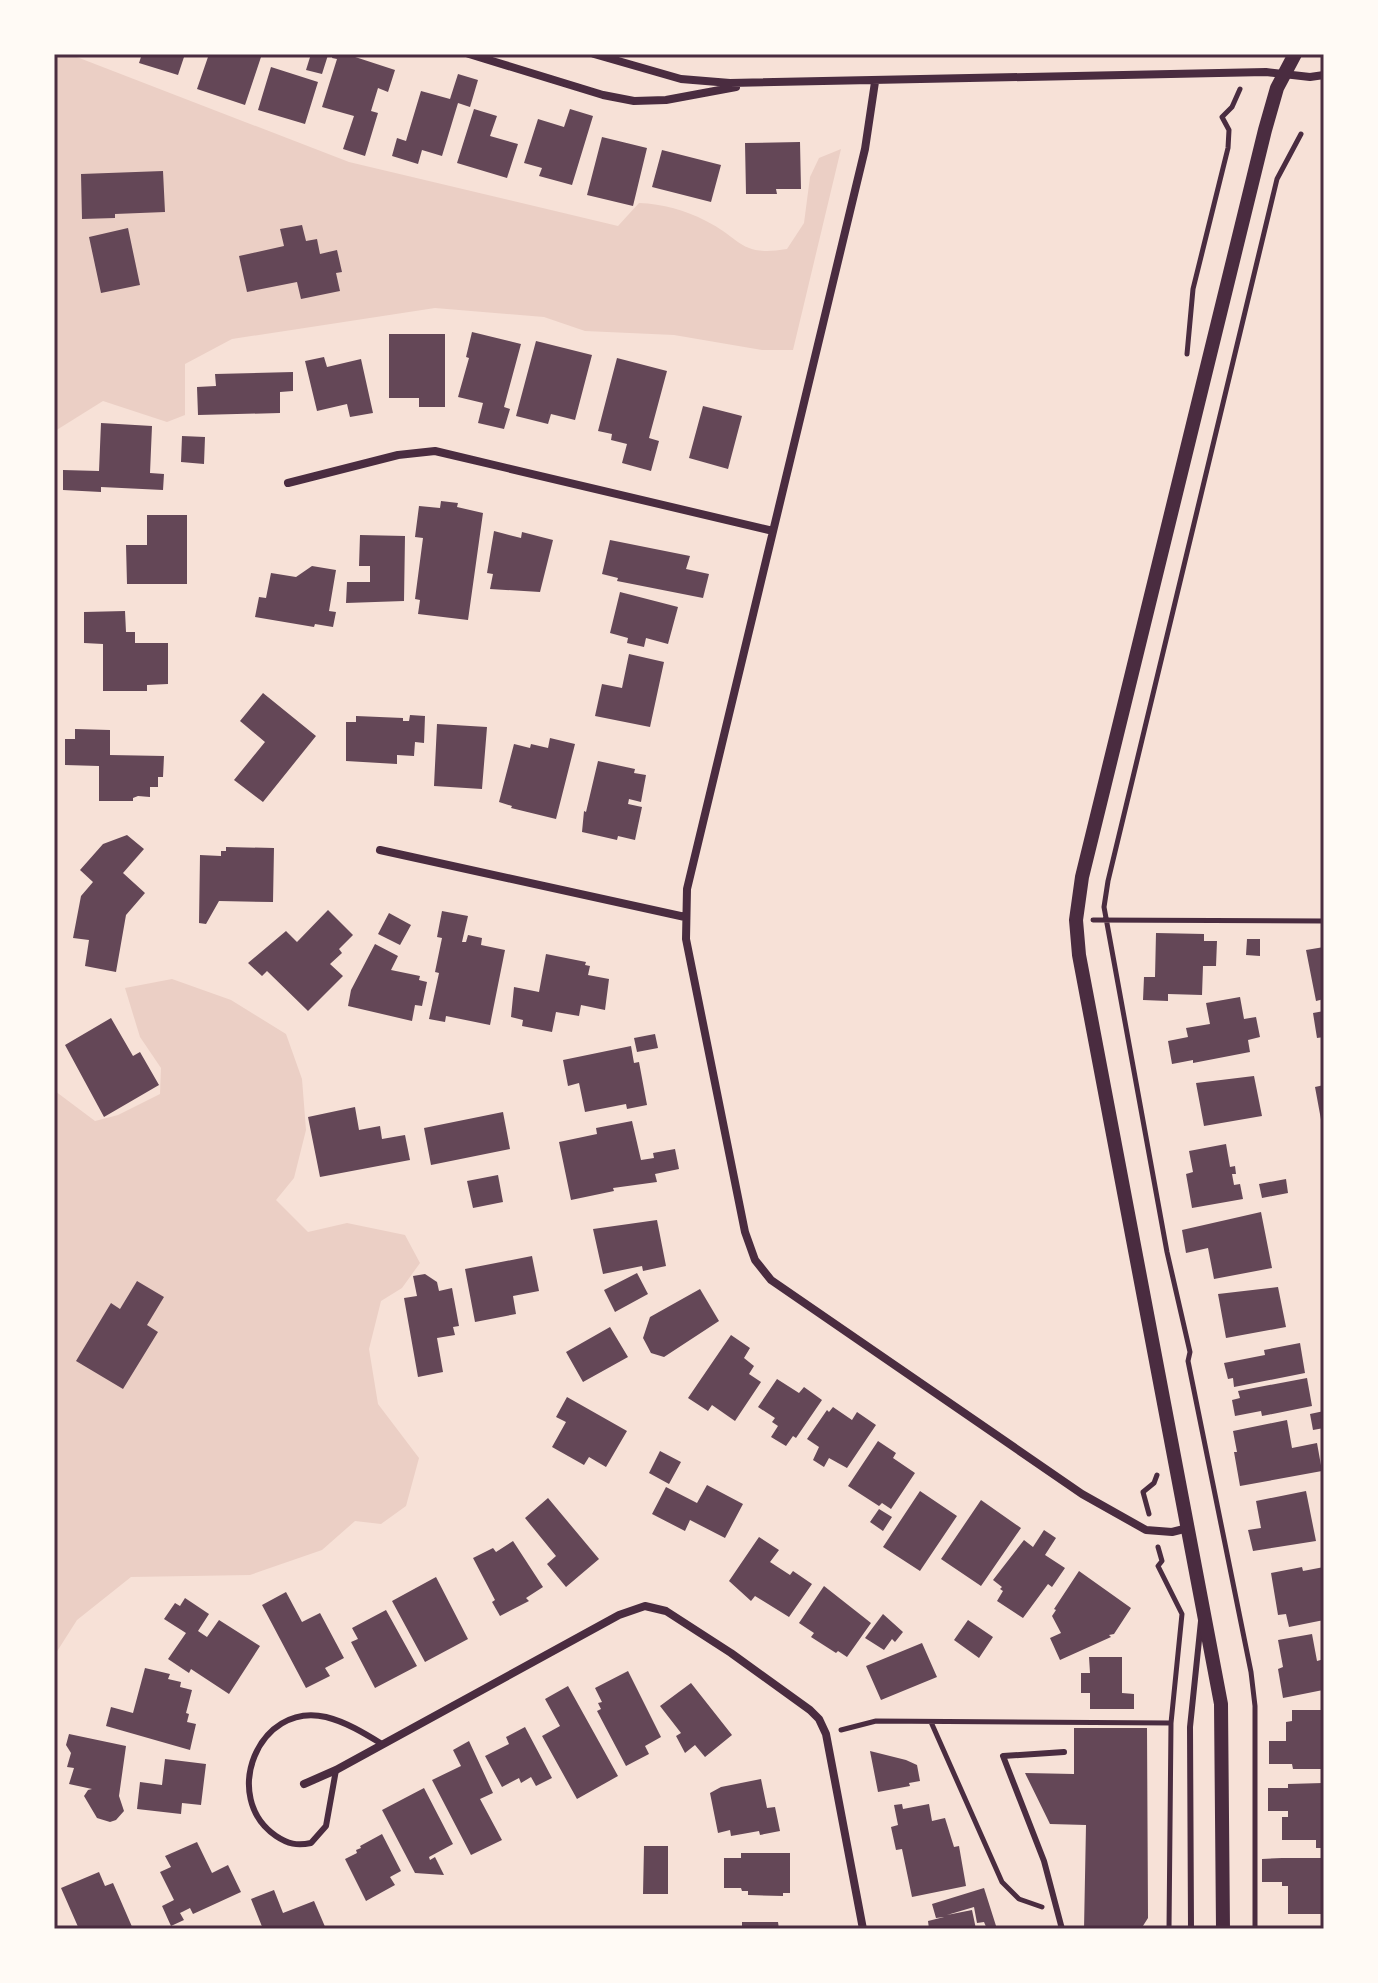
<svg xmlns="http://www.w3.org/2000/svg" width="1378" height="1983" viewBox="0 0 1378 1983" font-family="Commissioner,sans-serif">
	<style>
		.green { fill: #ebcfc5 }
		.building { fill: #644757 }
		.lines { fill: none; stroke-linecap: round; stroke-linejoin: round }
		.path { stroke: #4a2c40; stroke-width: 5 }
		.service { stroke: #4a2c40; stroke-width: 6 }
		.minor { stroke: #4a2c40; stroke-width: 8 }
		.tertiary { stroke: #4a2c40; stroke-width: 14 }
		.neatline { fill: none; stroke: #4a2c40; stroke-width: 3 }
	</style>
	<rect width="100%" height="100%" fill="#f7e1d7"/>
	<!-- green -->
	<path class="green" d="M54 54H69L349 162 618 226 639 203C663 204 685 210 706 221 742 239 740 257 787 249L804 223 810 177 819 158 841 149 793 350H762L674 335 585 331 544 317 435 308 232 339 185 364V415L167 422 103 401 55 431V1091L95 1121 118 1115 160 1094 161 1068 140 1037 125 988 172 979 231 1000 286 1034 302 1079 306 1130 294 1178 276 1200 308 1232 347 1223 405 1235 420 1263 402 1288 381 1301 369 1349 378 1404 419 1458 406 1506 381 1524 355 1521 322 1550 250 1575 131 1577 77 1620 56 1653V1929H54Z"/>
	<!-- building -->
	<path class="building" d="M142 54H185L178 75 139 63Z
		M209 54H262L245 105 197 89Z
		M311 54 328 55 322 74 306 70Z
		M333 54H346L395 70 388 92 378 88 371 111 378 113 365 156 343 149 354 116 322 107 337 59 332 58Z
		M271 67 318 82 305 124 258 110Z
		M458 74 478 80 470 107 458 103 442 156 422 150 418 164 392 156 397 138 406 141 421 91 450 99Z
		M474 109 497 116 490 136 518 144 507 178 457 163Z
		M570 109 593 116 572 185 539 176 542 168 524 163 538 119 564 127Z
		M602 137 647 148 633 206 587 195Z
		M800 142 801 189H776L777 194H746L745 143Z
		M662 150 721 165 711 202 652 187Z
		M163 171 165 212 115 214V218L82 219 81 174Z
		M302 225 306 241 317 239 320 254 337 250 342 272 336 273 340 291 301 299 297 282 247 292 239 256 284 246 280 229Z
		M128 228 140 285 101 293 89 237Z
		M472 332 521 344 504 407 510 409 504 429 478 423 483 403 458 397 469 358 466 357Z
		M389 334H445V407H419V398H389Z
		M536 341 592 355 575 420 551 414 548 424 516 416Z
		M324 357 327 367 361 359 373 413 350 417 347 404 317 411 305 361Z
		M617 358 667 371 649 438 659 441 651 471 622 463 627 444 611 440 612 434 598 431Z
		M293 372V391L280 392V413L198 415 197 387 216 386 215 374Z
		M703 406 742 416 728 469 689 458Z
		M101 423 152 426 150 473 164 474 163 490 101 487V492L63 490V470L99 471Z
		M182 436 205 437 204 464 181 462Z
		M441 501 458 503 457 507 483 513 468 620 418 614 420 600 415 599 423 538 415 537 419 506 440 508Z
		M147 515H187V584H127L126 545H147Z
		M494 531 521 538 522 532 553 540 540 592 490 589 493 574 487 573Z
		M360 535 405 536 404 601 346 603 347 582H370V566H359Z
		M610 540 690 556 686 569 709 574 703 598 617 581 618 578 602 574Z
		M312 566 336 570 329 611 336 612 333 627 315 624 314 627 255 617 259 597 266 598 271 573 296 577Z
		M620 592 678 607 668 644 646 638 644 647 627 643 628 638 610 633Z
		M125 611 126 632H135V643H168V684L147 685V691H103V644L84 643V612Z
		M629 654 664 662 650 727 595 716 602 684 622 688Z
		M263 693 316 736 263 802 234 780 265 742 240 721Z
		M410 715 425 716 424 743 415 742 414 756 397 755V764L346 761V722H356V716L403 718V721H409Z
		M437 724 487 727 482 789 434 786Z
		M75 729 110 730V755L164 756 163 777H158V787H150V797L138 796 133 798V801H99V766L65 765V739H75Z
		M550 738 575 744 556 819 511 808 512 806 499 802 514 744 530 748 531 744 548 748Z
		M598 761 635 769 634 773 646 775 641 802 629 799 628 804 642 807 635 840 618 836 617 840 582 832 584 811 586 812Z
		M127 835 144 849 123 873 145 893 126 915 116 972 85 966 89 940 73 938 81 896 93 882 80 870 103 844Z
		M226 847 274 848 273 902 219 901 206 924 199 923 200 855 221 856V851H226Z
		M328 910 353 935 339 949 342 953 330 964 343 976 308 1011 267 971 262 976 248 963 286 931 297 942Z
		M442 911 468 916 462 942H466L468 935 482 938 481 945 505 950 490 1025 446 1016 445 1022 429 1019 439 973 435 972 442 938 437 937Z
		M389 913 411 925 400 945 378 934Z
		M1156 933 1204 934V941H1217L1216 966H1203L1202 995 1168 994V1001L1143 1000 1144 977H1155Z
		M1247 939H1260V956L1246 955Z
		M375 944 398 956 391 970 420 976 419 980 427 982 422 1006 415 1005 412 1021 348 1006 351 990Z
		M1324 947V999L1316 1001 1306 950Z
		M546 954 586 962 585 965 590 966 588 975 609 979 605 1010 581 1005 579 1016 556 1012 552 1032 522 1026 523 1020 511 1017 514 987 539 992Z
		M1240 997 1244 1019 1256 1017 1260 1037 1248 1040 1250 1052 1193 1063V1060L1172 1064 1168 1041 1188 1037 1186 1028 1210 1024 1206 1003Z
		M1324 1011V1037L1317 1038 1313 1013Z
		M111 1018 133 1056 140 1052 159 1085 104 1117 65 1045Z
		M655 1034 658 1048 637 1052 634 1038Z
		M631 1046 634 1063 639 1062 647 1105 627 1109 626 1104 585 1112 579 1083 568 1086 563 1060Z
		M1254 1076 1262 1116 1204 1126 1196 1083Z
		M1324 1085V1125H1322L1315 1087Z
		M355 1107 359 1130 380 1126 382 1139 405 1135 410 1160 320 1177 308 1117Z
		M503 1112 510 1149 431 1165 424 1128Z
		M632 1121 641 1160 654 1158 653 1153 675 1149 679 1169 655 1174 657 1182 613 1188 614 1191 571 1200 559 1142 597 1134 596 1128Z
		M1226 1144 1230 1167 1235 1166 1236 1174H1232L1234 1185 1240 1184 1243 1199 1192 1208 1186 1174 1193 1172 1189 1151Z
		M498 1175 503 1202 473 1208 467 1181Z
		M1286 1179 1288 1193 1262 1198 1259 1184Z
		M1261 1212 1272 1268 1214 1279 1208 1248 1186 1253 1182 1230Z
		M657 1220 666 1266 643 1271 642 1266 603 1274 593 1229Z
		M532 1256 539 1291 513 1296 516 1314 475 1322 465 1269Z
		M637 1273 648 1294 615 1312 604 1290Z
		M425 1274 437 1282 439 1291 452 1288 459 1326 453 1327 455 1335 437 1338 443 1372 418 1377 404 1298 417 1296 413 1276Z
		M137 1281 164 1297 147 1325 158 1332 123 1389 76 1361 111 1303 120 1309Z
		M1278 1287 1286 1327 1226 1338 1218 1294Z
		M700 1289 719 1321 664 1357 651 1353 643 1338 650 1317Z
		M610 1327 628 1357 583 1382 566 1352Z
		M731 1335 750 1348 744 1358 754 1366 749 1374 761 1382 735 1421 712 1405 708 1411 688 1398Z
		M1300 1343 1305 1373 1234 1387 1233 1378 1228 1379 1224 1363 1265 1355 1264 1350Z
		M1307 1378 1312 1406 1262 1416 1261 1411 1235 1416 1232 1400 1240 1398 1238 1391Z
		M777 1379 799 1393 804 1387 822 1400 796 1438 793 1436 786 1446 771 1437 778 1426 772 1422 775 1418 758 1407Z
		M567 1397 627 1431 606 1467 589 1457 584 1465 552 1447 566 1422 556 1417Z
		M833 1407 852 1420 857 1412 876 1425 847 1468 829 1458 824 1467 813 1460 819 1447 807 1439 827 1410 829 1412Z
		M1324 1411V1428L1313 1430 1310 1414Z
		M1287 1420 1292 1448 1317 1443 1322 1471 1240 1486 1234 1452H1237L1233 1431Z
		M878 1441 896 1453 893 1458 915 1473 891 1509 882 1503 879 1506 848 1486Z
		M660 1451 681 1462 669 1484 649 1473Z
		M707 1485 743 1504 725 1538 690 1520 685 1531 652 1514 666 1487 697 1503Z
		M920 1491 957 1516 920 1571 883 1547Z
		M1306 1491 1316 1541 1253 1551 1248 1530 1261 1528 1256 1501Z
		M548 1498 599 1559 566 1587 547 1564 556 1556 525 1518Z
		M981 1500 1021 1528 981 1586 941 1559Z
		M879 1509 892 1517 883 1531 870 1522Z
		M1044 1530 1056 1538 1045 1555 1065 1568 1052 1587 1048 1584 1023 1618 997 1601 1003 1591 1000 1589 1002 1587 993 1580 1024 1540 1033 1547Z
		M759 1537 779 1550 770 1562 790 1575 793 1571 812 1584 789 1617 755 1596 751 1601 729 1581Z
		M513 1541 543 1587 526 1598 529 1601 500 1616 492 1602 495 1600 473 1558 493 1548 496 1552Z
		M1302 1567 1303 1571 1324 1567V1620L1289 1627 1286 1614 1278 1615 1271 1573Z
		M1079 1571 1131 1608 1114 1634 1109 1635 1111 1637 1060 1660 1050 1638 1061 1633 1052 1616 1056 1610 1054 1609Z
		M436 1577 468 1639 425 1662 392 1601Z
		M824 1586 871 1623 847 1657 838 1651 836 1653 811 1637 814 1633 799 1623Z
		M286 1592 302 1622 320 1613 344 1658 325 1668 330 1676 306 1688 262 1605Z
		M185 1598 209 1614 198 1631 207 1637 219 1620 260 1646 229 1694 191 1669 189 1673 168 1659 186 1633 164 1619 175 1603 180 1606Z
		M386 1610 417 1666 375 1688 351 1642 358 1639 352 1628Z
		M883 1614 903 1632 895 1642 892 1639 884 1650 865 1638Z
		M968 1620 993 1637 979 1658 954 1640Z
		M1312 1634 1317 1661 1324 1659V1678L1321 1679 1323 1690 1283 1698 1278 1669 1283 1667 1278 1640Z
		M922 1643 937 1677 881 1700 866 1666Z
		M1089 1657H1122V1693L1134 1694V1709H1090V1693H1081V1673H1090Z
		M145 1668 170 1674 168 1679 181 1682 180 1687 192 1690 186 1713 189 1714 187 1722 196 1724 190 1750 106 1726 111 1707 133 1713Z
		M628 1671 661 1737 645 1746 649 1754 626 1766 597 1711 601 1709 598 1703 602 1702 595 1688Z
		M691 1683 732 1735 705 1757 695 1745 685 1753 676 1736 681 1733 660 1706Z
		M568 1686 618 1776 577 1799 542 1736 560 1726 545 1699Z
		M1292 1710H1324V1769H1293L1292 1764H1269V1741H1286V1722L1292 1721Z
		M525 1727 552 1778 536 1786 531 1777 521 1783 519 1778 502 1787 485 1756 509 1744 506 1737Z
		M1074 1728H1147L1148 1918 1141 1929H1084L1086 1825 1050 1824 1025 1773 1074 1774Z
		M69 1734 126 1746 119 1796 124 1811 116 1820 110 1822 97 1818 84 1796 88 1790 92 1789 69 1784 74 1768 67 1767 71 1753 66 1745Z
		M469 1741 493 1793 480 1799 502 1840 471 1855 432 1780 461 1766 453 1750Z
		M870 1751 906 1760 917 1765 920 1781 909 1783 910 1786 878 1792Z
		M165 1759 206 1764 201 1805 182 1803 181 1814 137 1809 140 1782 162 1785Z
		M761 1779 767 1808 775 1807 780 1831 760 1835 759 1831 731 1836 730 1830 718 1833 710 1793 721 1787Z
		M1323 1783 1324 1848H1316V1840H1282V1817H1288V1811H1268V1788H1288V1784Z
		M424 1788 453 1844 429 1857 430 1860 435 1857 444 1875 415 1873 382 1810Z
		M902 1804 903 1809 929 1804 932 1821 945 1818 954 1847 959 1846 966 1886 912 1897 902 1849 896 1850 891 1827 898 1825 894 1805Z
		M382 1834 401 1871 390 1877 395 1885 366 1901 345 1859 357 1853 356 1850 361 1848 360 1846Z
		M197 1842 212 1873 228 1865 241 1892 193 1914 190 1908 180 1913 184 1920 171 1926 162 1906 174 1900 160 1872 171 1867 165 1856Z
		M644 1846H668V1894H643Z
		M741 1853H790V1893H783V1896L748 1895V1891H742L741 1888H724V1858H741Z
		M1282 1858H1324V1914H1288V1886H1282V1882H1262V1859Z
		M99 1872 105 1886 113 1883 133 1929H79L61 1888Z
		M984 1888 997 1929H987L984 1922 977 1923 974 1907 947 1915 972 1910 976 1929H929L928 1921 944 1917 936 1918 932 1904Z
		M274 1890 283 1913 314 1901 326 1929H263L251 1899Z
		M742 1922H778L779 1929H742Z"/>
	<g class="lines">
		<!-- path -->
		<path class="path" d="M1187 354 1193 289 1228 148 1229 130 1222 117 1232 107 1240 89
			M1093 920 1324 921
			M1149 1514 1143 1492 1154 1483 1157 1475
			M1158 1547 1162 1561 1158 1566 1182 1614 1171 1723 1169 1929
			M931 1722 1002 1882 1019 1899 1042 1907
			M841 1730 876 1721 1171 1723
			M1255 1929V1706L1251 1672 1188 1361 1190 1352 1167 1252 1104 907 1108 881 1277 179 1301 134"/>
		<!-- service -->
		<path class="service" d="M336 1770 326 1826 311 1843C297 1846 288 1844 276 1836 220 1798 258 1701 326 1717 346 1722 364 1733 382 1744
			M1062 1929 1044 1861 1003 1756 1064 1752
			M1191 1929 1190 1727 1201 1621"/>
		<!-- minor -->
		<path class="minor" d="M469 54 603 95 634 101 666 100 736 87
			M594 54 681 79 730 83 1266 72 1310 77 1324 75
			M875 82 865 149 687 889 686 939 745 1232 755 1260 771 1280 1082 1494 1146 1530 1172 1532 1188 1528
			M288 483 398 455 435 451 773 531
			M380 850 685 917
			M304 1784 336 1770 619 1615 645 1606 666 1611 731 1653 810 1710 819 1719 826 1734 863 1929"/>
		<!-- tertiary -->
		<path class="tertiary" d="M1223 1929 1221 1704 1079 955 1076 920 1082 877 1265 130 1277 88 1295 54"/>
	</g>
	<!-- border -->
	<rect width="1378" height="1983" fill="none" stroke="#fffaf5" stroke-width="112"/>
	<rect x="56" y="56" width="1266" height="1871" class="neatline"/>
</svg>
